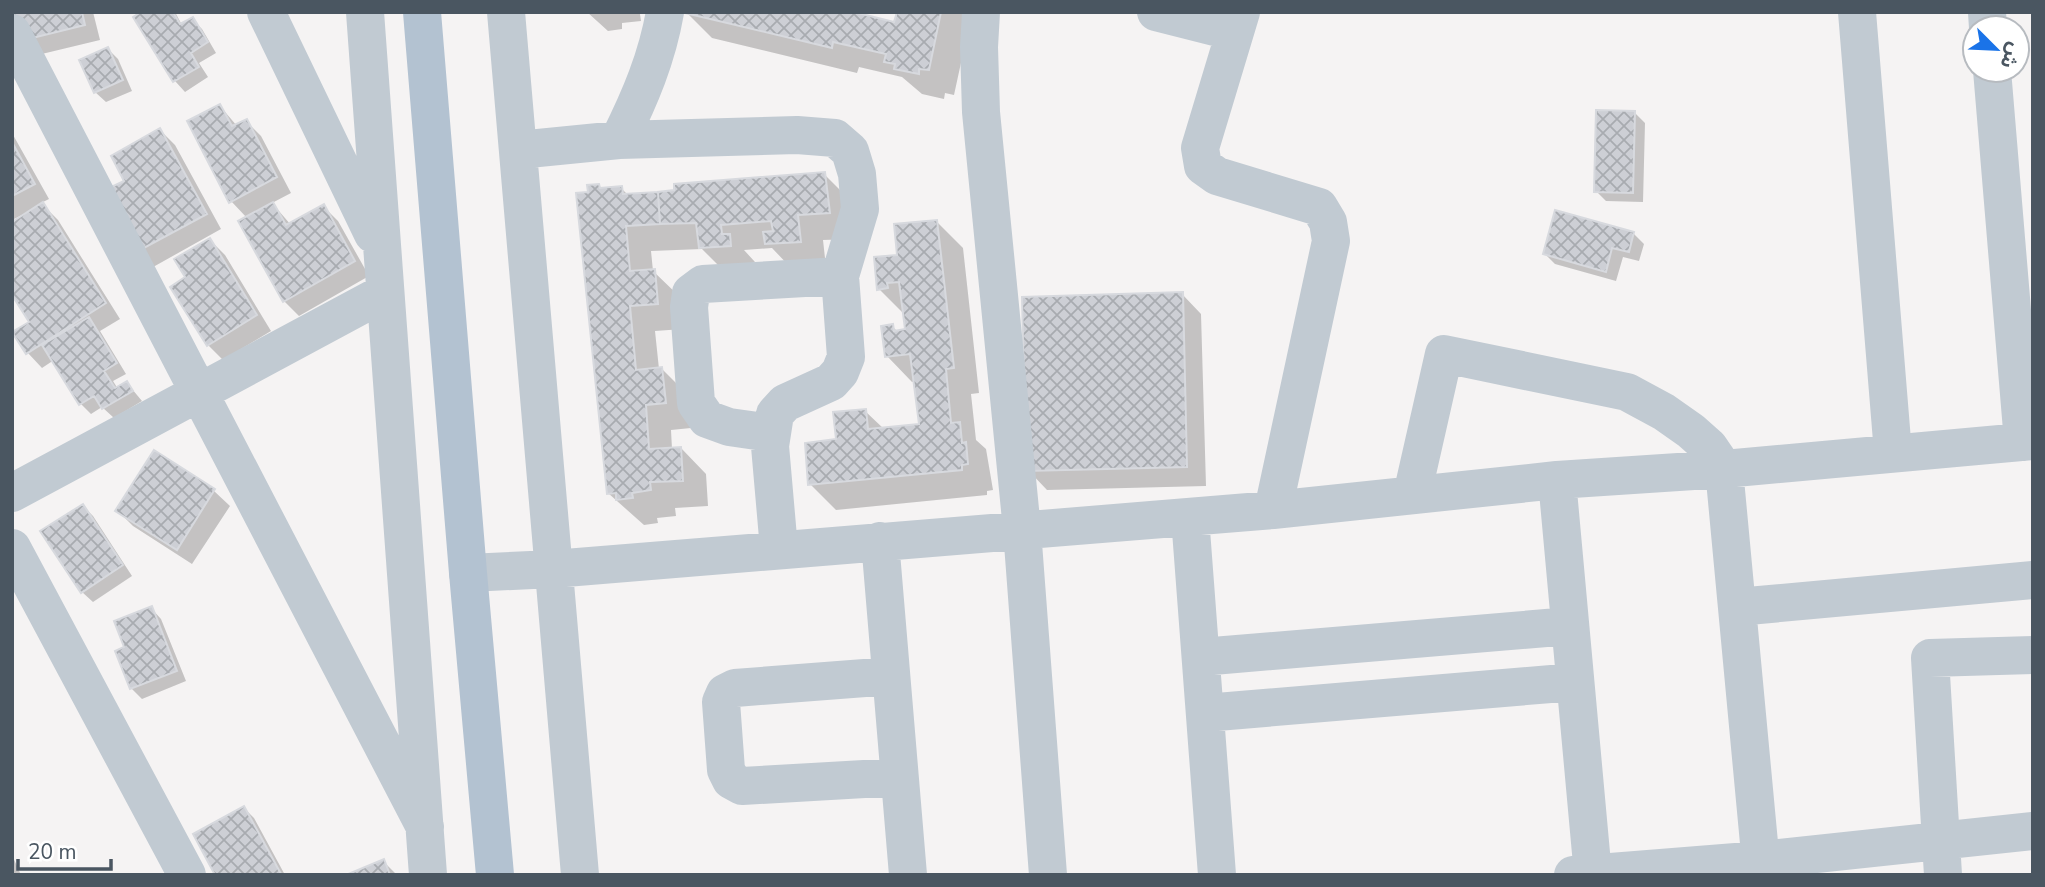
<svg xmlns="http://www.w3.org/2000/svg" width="2045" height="887" viewBox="0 0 2045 887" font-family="'Nunito Sans','Noto Sans Arabic',sans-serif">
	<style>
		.shadow { fill: #0003 }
		.building { fill: url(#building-cross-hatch); stroke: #d7d9de; stroke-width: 2 }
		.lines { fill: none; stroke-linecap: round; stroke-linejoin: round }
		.minor { stroke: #c1cad2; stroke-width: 38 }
		.major { stroke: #b3c2d1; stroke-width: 38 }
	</style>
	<defs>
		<pattern id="building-cross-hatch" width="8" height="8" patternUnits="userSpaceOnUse" patternTransform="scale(1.75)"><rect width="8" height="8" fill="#cdcfd5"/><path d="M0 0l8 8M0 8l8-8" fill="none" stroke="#a8abb0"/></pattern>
	</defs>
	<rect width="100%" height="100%" fill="#f5f3f3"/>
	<!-- shadow -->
	<path class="shadow" d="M12 12H93L100 40 21 59Z
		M144 12H175L182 25 192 19 202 29 216 53 199 63 208 77 185 92 175 81 136 17Z
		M587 12H657L640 14 641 21 622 23V29L608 31Z
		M686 12H852L896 24 899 12H972L954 95 945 93 944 99 922 94 902 77 859 67 857 73 712 38Z
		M108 49 118 59 132 91 106 102 95 92Z
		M220 106 237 126 246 121 261 136 291 193 272 203 291 225 323 206 338 221 369 276 299 316 284 301 247 218 231 201Z
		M1634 112 1645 123 1643 202 1606 201 1596 191Z
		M160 130 175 145 221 229 146 271 126 181Z
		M12 133 49 199 41 203 58 220 120 319 100 331 126 374 113 381 118 389 127 383 142 401 114 418 102 407 91 414 81 404 54 360 42 368 27 352 31 322 23 217 22 215 12 220Z
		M824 174 850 200 855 239 823 240 826 267 792 269 772 248 744 250 755 262 726 273 702 249 651 251 653 271 680 297 683 329 655 331 659 369H662L688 395 691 428 671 430 672 449 681 448 706 474 708 506 675 508 676 516 657 518 658 523 644 525 608 493 590 194 599 186 602 189 621 188 629 196Z
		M937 222 963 248 979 393 971 394 976 440 986 449 993 490 987 491V495L836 510 810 484 838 441 865 411 884 429 921 426 915 381 912 382 887 356 892 326 898 332 907 331 905 315 879 289 899 256Z
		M1634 234 1644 244 1639 261 1623 257 1616 281 1555 264 1545 254Z
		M210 240 225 255 271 331 223 360 208 345 188 278Z
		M1182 294 1201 314 1206 486 1047 490 1028 470Z
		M155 453 214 491 230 506 192 564 133 526 118 511Z
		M83 506 93 516 132 576 93 602 82 592 43 532Z
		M151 608 161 619 186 681 142 699 131 688 126 648Z
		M244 808 254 818 285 875H217Z
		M12 855 21 875H12Z
		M383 861 397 875H351Z"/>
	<!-- building -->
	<path class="building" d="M12 12H82L85 25 12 43Z
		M141 12H173L180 24 193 17 208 42 191 53 199 67 173 82 133 17Z
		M854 12 894 22 897 12H941L929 70 919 69V74L894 69 895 64 884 62 886 54 833 42 832 48 685 13Z
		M108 47 123 80 94 93 79 60Z
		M220 104 232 126 247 119 277 177 229 203 187 121Z
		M1596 110 1635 111 1633 193 1594 192Z
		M160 128 207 214 129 256 111 187 124 181 111 156Z
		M12 142 35 184 12 196Z
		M825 172 830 213 798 215 801 242 765 244 763 232 773 231 771 221 721 225 722 234H730L731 246 699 248 696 223 660 224 658 192 674 190V184Z
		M599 184 600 188 622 186 623 194 658 192 660 224 626 226 630 271 655 269 658 304 630 306 636 370 662 367 666 403 646 405 649 449 681 447 683 481 650 482 651 490 632 493 633 498 616 500V493L607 494 576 193 588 192 587 185Z
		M43 202 106 303 26 354 12 332 29 322 12 295V222Z
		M273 202 286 225 324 204 355 261 283 302 238 221Z
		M1555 210 1634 232 1629 252 1612 248 1606 272 1543 254Z
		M937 220 954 368 946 369 951 423 960 422 962 443 966 442 968 464 962 465V470L808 485 805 443 836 439 833 412 866 409 868 429 919 424 910 354 885 357 881 326 893 324 894 331 905 329 899 282 887 283 888 288 877 290 874 257 897 255 894 224Z
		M210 238 257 315 207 346 170 287 185 277 174 259Z
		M1183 292 1187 467 1026 471 1022 297Z
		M89 317 117 363 104 371 115 388 127 381 133 391 102 409 94 396 79 405 42 345Z
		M154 450 215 489 177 550 115 511Z
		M83 504 123 565 81 593 40 531Z
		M152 606 177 671 130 689 115 651 124 647 114 621Z
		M244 806 281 874 278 875H215L193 834Z
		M384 859 390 875H346Z"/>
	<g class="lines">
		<!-- minor -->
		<path class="minor" d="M266 12 373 234
			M365 12 428 875
			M506 12 580 875
			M981 12 979 47 981 112 1022 530 1048 875
			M1156 12 1235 32
			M1241 12 1200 148 1203 166 1217 176 1319 207 1328 222 1331 241 1273 510
			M1857 12 1893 453
			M1987 12 1988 28
			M12 33 425 827
			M1992 70 2023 442
			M619 140C640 98 657 58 665 12
			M518 150 619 140 797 135 835 138 850 151 857 174 860 209 840 276 846 357 840 372 831 382 785 403 775 414 770 446 779 549
			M771 433 729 427 707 419 696 403 689 307 691 293 703 284 840 276
			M1557 480 1593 875
			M12 493 384 293
			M1412 495 1444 354 1627 392 1664 412 1691 431 1709 447 1724 469 1762 875
			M1190 517 1217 875
			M880 541 908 875
			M12 548 187 875
			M468 573 553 569 1273 510 1557 480 1724 469 2033 441
			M1737 607 2033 580
			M1201 657 1570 626
			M891 676 735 688 725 693 721 702 726 770 731 780 742 786 899 777
			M1205 713 1575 682
			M1573 875 1761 860 2033 831
			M1943 875 1930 658 2033 655"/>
		<!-- major -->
		<path class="major" d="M422 12 468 573 495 875"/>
	</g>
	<!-- border -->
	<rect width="2045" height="887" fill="none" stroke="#4a5661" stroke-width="28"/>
	<!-- north arrow -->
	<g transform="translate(1996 49) rotate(114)"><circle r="33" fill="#ffffff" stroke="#b7bbc0" stroke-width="2"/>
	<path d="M0-5L12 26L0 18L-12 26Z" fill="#1a73e8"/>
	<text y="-10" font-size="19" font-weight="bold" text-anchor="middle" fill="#4a5661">ش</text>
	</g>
	<!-- scale -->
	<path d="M18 859v10h93v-10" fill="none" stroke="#4a5661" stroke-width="3.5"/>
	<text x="28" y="859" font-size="21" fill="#4a5661" stroke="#ffffff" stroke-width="5" paint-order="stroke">20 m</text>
</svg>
